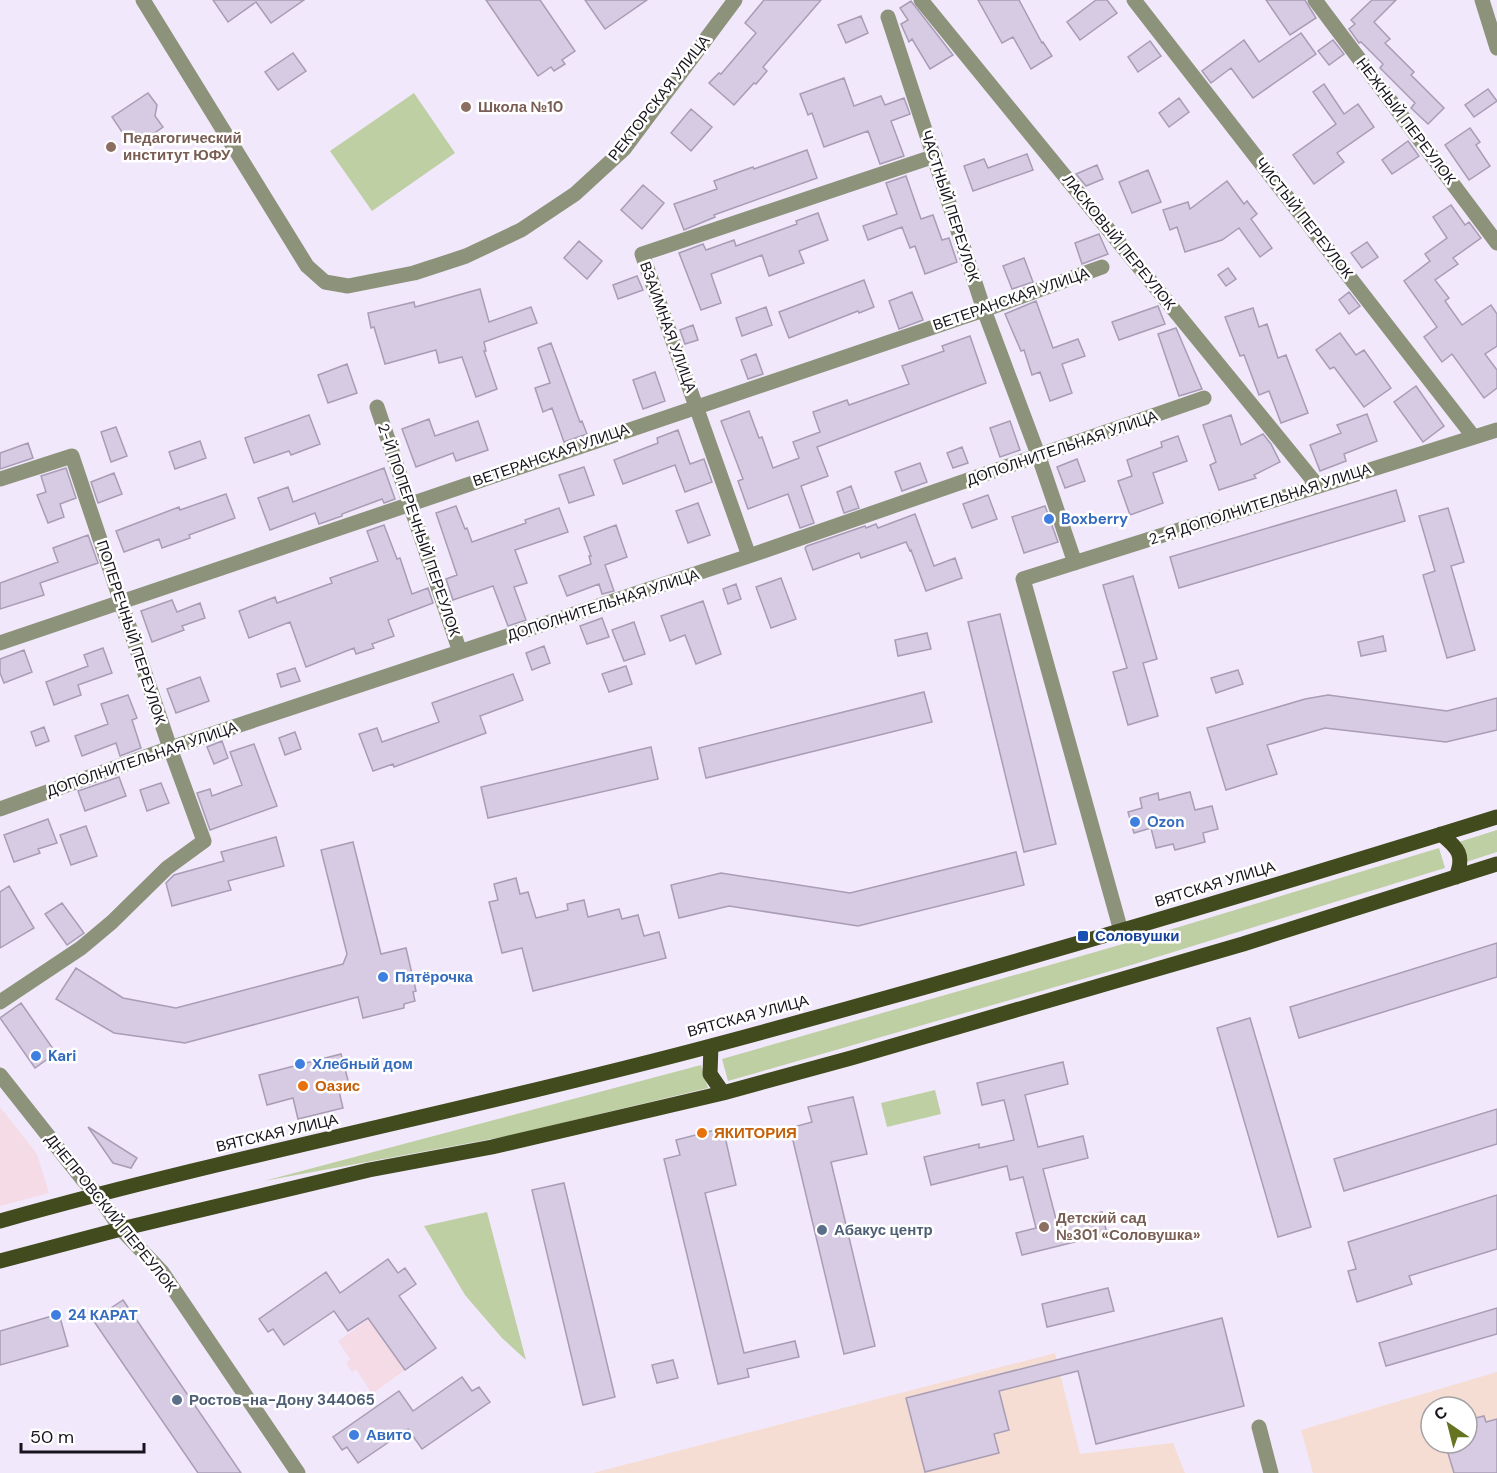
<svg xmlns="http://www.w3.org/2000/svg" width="1497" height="1473" viewBox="0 0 1497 1473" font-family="'DM Sans',sans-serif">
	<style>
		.commercial { fill: #f4dbe5 }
		.industrial { fill: #f5ddd3; fill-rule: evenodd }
		.green { fill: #becfa3 }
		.building { fill: #d7cae3; stroke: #a89db4; stroke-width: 1.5 }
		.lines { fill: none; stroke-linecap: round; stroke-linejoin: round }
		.minor { stroke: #8d937b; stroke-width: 15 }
		.major { stroke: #414b1d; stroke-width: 15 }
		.education-dot { fill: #8d6e63; stroke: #fff; stroke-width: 2 }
		.shop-dot { fill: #3f7fe0; stroke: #fff; stroke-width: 2 }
		.transit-dot { fill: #1a4fb4; stroke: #fff; stroke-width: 2 }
		.food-dot { fill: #e8710a; stroke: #fff; stroke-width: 2 }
		.service-dot { fill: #5c6f8a; stroke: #fff; stroke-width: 2 }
		.labels { text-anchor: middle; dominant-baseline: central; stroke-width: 5; stroke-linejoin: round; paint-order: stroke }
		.street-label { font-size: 15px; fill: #18141d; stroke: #fff }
		.education-label { font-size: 15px; font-weight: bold; fill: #785e54; stroke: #fff; text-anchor: start }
		.shop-label { font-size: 15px; font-weight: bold; fill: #366cbe; stroke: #fff; text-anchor: start }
		.transit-label { font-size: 15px; font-weight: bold; fill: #164399; stroke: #fff; text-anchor: start }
		.food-label { font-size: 15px; font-weight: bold; fill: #c56008; stroke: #fff; text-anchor: start }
		.service-label { font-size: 15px; font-weight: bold; fill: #4e5e75; stroke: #fff; text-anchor: start }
	</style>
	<rect width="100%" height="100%" fill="#f2e8fc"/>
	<!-- commercial -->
	<path class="commercial" d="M0 1107 37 1154 49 1193 0 1206Z
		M369 1319 405 1370 372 1394 356 1369 352 1372 346 1363 350 1359 338 1341Z"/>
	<!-- industrial -->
	<path class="industrial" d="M1055 1353 1080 1454 1173 1443 1185 1473H593Z
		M1497 1372V1473H1313L1301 1430ZM1431 1407H1467V1443H1431Z"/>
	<!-- green -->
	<path class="green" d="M414 93 455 153 372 211 330 151Z
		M1497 830V852L1466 862 1459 842Z
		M1439 848 1445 868 1128 966 728 1081 722 1059 1123 944Z
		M701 1065 708 1088 508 1136 264 1181Z
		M935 1090 941 1114 887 1127 881 1103Z
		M487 1212 526 1360 502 1338 465 1295 424 1226Z"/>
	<!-- building -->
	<path class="building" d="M213 0H304L271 23 256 2 228 22Z
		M486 0H540L575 51 562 60 565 64 554 71 551 67 538 76Z
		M585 0H647L605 29Z
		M764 0H821L763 67 767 71 756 84 754 83 734 105 709 83 719 73 721 74 756 33 745 23Z
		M978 0H1019L1042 43 1043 42 1052 56 1031 69 1013 37 1002 43Z
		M1096 0H1107L1117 13 1080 40 1067 22Z
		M1266 0H1305L1316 18 1290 35Z
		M1372 0H1396L1374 22 1390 39 1385 43 1414 72 1411 75 1444 108 1428 124 1411 108 1415 103 1380 68 1383 64 1361 42 1359 43 1349 29 1355 24 1351 20Z
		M911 1 953 55 930 69 912 39 909 42 901 24 908 20 900 8Z
		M861 16 868 33 846 43 838 25Z
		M1301 33 1316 54 1253 98 1231 68 1211 83 1202 71 1244 40 1259 62Z
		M1333 40 1344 54 1329 65 1318 51Z
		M1150 41 1161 56 1138 72 1128 57Z
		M293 53 306 71 278 90 265 72Z
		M844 78 854 106 881 96 885 105 904 98 910 114 891 121 904 156 880 164 868 131 824 147 812 113 808 115 800 94Z
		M1324 84 1344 114 1358 104 1374 127 1337 153 1344 162 1314 184 1293 155 1336 124 1313 92Z
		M1488 89 1497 101 1474 117 1465 105Z
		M148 93 157 105 155 116 163 127 143 141 138 134 128 141 112 117Z
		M1179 98 1189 112 1169 127 1159 113Z
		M691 109 712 127 691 151 671 133Z
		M1470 128 1480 142 1476 145 1490 166 1469 180 1445 145Z
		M1408 141 1419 156 1392 174 1382 160Z
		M807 150 817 178 714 215 715 217 684 230 674 204 717 189 714 181 753 167 754 169Z
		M1027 154 1033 170 973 191 964 166 984 159 988 168Z
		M1097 165 1103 179 1086 186 1076 174Z
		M1148 170 1161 202 1132 213 1119 182Z
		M906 176 921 219 933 215 942 240 949 238 957 262 925 274 915 246 910 248 902 227 868 240 863 226 897 214 886 183Z
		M1227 181 1244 204 1247 201 1257 214 1251 219 1272 248 1260 257 1239 228 1222 240 1185 252 1177 227 1170 230 1163 210 1188 202 1190 209Z
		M643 185 664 203 642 229 621 210Z
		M1451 205 1465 225 1469 222 1481 238 1453 258 1458 264 1435 280 1449 298 1445 301 1462 325 1491 305 1497 314V346L1485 354 1497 370V388L1484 398 1452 354 1442 362 1424 337 1437 327 1404 281 1430 261 1425 254 1447 238 1433 217Z
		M818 213 828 240 799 251 804 263 769 276 762 255 711 274 721 303 701 310 679 253 703 244 706 250 734 240 736 246 797 224 796 221Z
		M1099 234 1108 254 1082 264 1075 243Z
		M579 241 602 261 587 279 564 258Z
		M1367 242 1378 257 1362 268 1351 253Z
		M1024 258 1033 282 1012 289 1003 266Z
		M1228 268 1236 279 1226 286 1218 275Z
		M637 276 643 290 618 299 613 285Z
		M864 280 874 307 859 313 858 311 789 338 779 312Z
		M480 289 489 322 531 307 537 323 484 342 486 351H484L497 389 476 397 462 357 439 363 436 350 385 364 374 327 371 328 368 313 414 302 415 307Z
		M912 292 923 320 899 329 889 301Z
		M1349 292 1360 306 1349 314 1339 300Z
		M1036 301 1053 348 1078 339 1085 356 1062 364 1072 393 1050 401 1040 372 1032 375 1024 350 1021 351 1005 314Z
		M1158 306 1165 324 1119 340 1112 322Z
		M766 307 772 325 742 336 736 318Z
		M1253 308 1259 327 1267 324 1278 358 1286 355 1308 413 1281 423 1269 391 1259 395 1244 355 1240 356 1225 317Z
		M693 325 698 340 685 344 680 330Z
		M1176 328 1202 389 1179 396 1158 334Z
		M1340 333 1356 355 1364 350 1391 388 1364 407 1334 367 1330 369 1316 350Z
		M970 336 986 383 817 447 828 476 801 486 814 523 800 528 788 494 748 509 738 481 743 479 721 421 749 411 759 438 762 437 773 468 799 458 793 442 820 432 813 412 847 400 849 405 909 384 902 366 944 351 942 346Z
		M551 343 580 422 582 421 587 434 564 442 552 408 543 412 535 388 550 383 538 348Z
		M756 354 763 374 748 379 741 360Z
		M347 364 357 393 328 403 318 375Z
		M655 372 665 401 643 409 633 380Z
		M1416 386 1444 426 1423 442 1394 402Z
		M1367 414 1377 441 1344 454 1346 461 1320 471 1310 445 1341 433 1337 425Z
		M309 415 320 444 291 455 289 451 254 463 245 438Z
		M1231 415 1241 445 1263 434 1271 444 1280 462 1254 475 1256 478 1219 490 1210 465 1216 462 1203 425Z
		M429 419 435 436 478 421 488 450 456 461 453 453 416 467 402 429Z
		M1010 421 1020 450 1000 457 990 428Z
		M116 427 127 456 111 462 101 432Z
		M678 430 690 464 704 459 712 482 685 492 675 465 623 484 614 460 658 443 657 438Z
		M1178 436 1187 461 1153 473 1163 503 1130 515 1118 481 1132 476 1127 460 1162 447 1161 442Z
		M200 441 206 458 175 469 169 452Z
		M28 443 33 458 0 469V453Z
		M962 447 968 463 953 468 947 453Z
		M1077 459 1085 481 1065 488 1057 467Z
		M920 463 927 482 902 491 895 472Z
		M584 467 594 495 569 503 559 475Z
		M66 468 76 498 60 504 64 517 48 523 37 495 46 492 41 476Z
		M384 468 395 499 384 503 382 499 342 514V516L319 524 315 513 270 530 258 498 288 487 293 502Z
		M114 473 122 494 98 503 91 482Z
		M851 486 859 508 844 513 837 492Z
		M1396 490 1405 521 1179 588 1170 557Z
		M226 494 235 518 189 535 190 538 162 548 159 539 124 552 116 531 179 507 180 510Z
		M988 495 997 519 972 528 963 504Z
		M698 503 710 535 688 543 676 511Z
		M456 506 465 529 467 528 472 542 526 523 525 520 559 508 568 532 515 550 527 583 514 587 526 620 508 626 493 586 453 600 446 579 457 575 436 513Z
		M1045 506 1058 542 1024 553 1012 517Z
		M1448 508 1464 562 1451 566 1475 650 1447 658 1423 575 1435 571 1419 516Z
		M915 514 934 566 955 558 962 578 926 591 911 550 910 551 906 542 861 558 859 553 813 570 805 548 807 546 865 526 866 528 876 524 878 528Z
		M384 525 397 559 400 558 412 594 428 588 433 603 388 620 394 636 372 644 374 648 356 654 354 648 306 667 290 622 249 638 239 611 275 597 277 603 332 583 330 578 378 561 367 531Z
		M616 525 627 557 605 565 614 591 602 594 599 584 567 596 559 576 591 564 589 556H591L584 537Z
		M88 535 98 563 40 583 44 595 0 609V583L58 562 53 548Z
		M1133 576 1157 659 1143 663 1158 716 1128 725 1113 672 1127 668 1103 585Z
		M781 578 796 619 771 628 756 587Z
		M736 584 741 599 728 604 723 589Z
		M172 600 177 612 200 603 205 618 182 626 184 630 152 642 141 611Z
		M703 601 721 654 696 664 685 635 670 641 661 616Z
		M1000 614 1056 844 1024 852 968 622Z
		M602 618 609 637 587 644 580 626Z
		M634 622 645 654 624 661 612 630Z
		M927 633 931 649 898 656 895 640Z
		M1383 636 1386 651 1361 656 1358 642Z
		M544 646 550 663 532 670 526 653Z
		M103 648 112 673 78 685 81 695 54 705 46 682 88 666 84 655Z
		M24 650 32 672 4 683 0 673V659Z
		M626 666 632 684 609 692 602 674Z
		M295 668 300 681 281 687 277 674Z
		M1238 670 1243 684 1216 693 1211 678Z
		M513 674 523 700 480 716 486 733 394 767 393 764 373 771 359 734 377 728 382 742 439 722 432 703Z
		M200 677 209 701 176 713 167 689Z
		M924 692 932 722 706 778 699 748Z
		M128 695 137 718 132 720 141 748 120 756 116 743 82 756 75 736 108 724 101 704Z
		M1328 695 1447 711 1497 698V730L1446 742 1325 728 1267 745 1277 774 1226 790 1207 728 1305 699Z
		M44 727 49 741 36 746 31 732Z
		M295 732 301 749 285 755 279 738Z
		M222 741 228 758 214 764 207 747Z
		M254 744 277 806 210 830 197 793 210 789 212 796 242 785 230 752Z
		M651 747 658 779 488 818 481 787Z
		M119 777 126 796 85 811 78 791Z
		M161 783 169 803 147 811 140 790Z
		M1190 792 1195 810 1212 806 1218 829 1203 833 1205 842 1175 850 1173 844 1156 848 1151 828 1134 833 1128 812 1142 808 1140 798 1158 793 1159 800Z
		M48 819 57 843 38 849 40 853 14 862 4 835Z
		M86 826 97 856 71 865 60 835Z
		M276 837 284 866 228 881 231 890 172 906 166 883 174 875 224 861 221 852Z
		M353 842 381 954 406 948 416 991 413 992 415 1001 404 1004V1008L363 1018 358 997 185 1043 114 1033 56 999 76 968 123 998 176 1008 343 964 347 954 321 850Z
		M1016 852 1024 885 858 926 729 906 679 918 671 885 721 873 850 893Z
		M516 878 520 894 528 892 536 918 568 910 567 904 584 900 588 917 619 909 622 919 638 915 644 936 659 932 666 958 533 991 522 948 502 953 489 902 498 900 494 884Z
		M9 886 34 928 0 948V892Z
		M62 903 84 933 67 945 45 914Z
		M1497 943V977L1299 1038 1290 1007Z
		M21 1003 56 1053 35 1068 0 1018Z
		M1250 1018 1311 1227 1278 1237 1217 1028Z
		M341 1054 349 1084 338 1087 343 1108 298 1119 293 1098 267 1105 259 1075Z
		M1063 1062 1068 1084 1025 1095 1038 1147 1083 1136 1088 1158 1043 1169 1057 1223 1102 1212 1107 1234 1022 1255 1016 1233 1036 1228 1023 1177 1010 1180 1007 1166 931 1185 924 1157 979 1144V1148L1014 1140 1004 1100 982 1105 977 1083Z
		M853 1097 867 1154 831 1162 875 1346 844 1354 790 1128 812 1122 808 1107Z
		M1497 1109V1144L1344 1191 1334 1159Z
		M88 1127 137 1158 131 1168 113 1163Z
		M723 1128 736 1185 705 1193 744 1353 795 1341 799 1357 747 1369 749 1377 718 1384 664 1159 680 1155 676 1140Z
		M564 1183 615 1397 583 1405 532 1190Z
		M1497 1195V1249L1409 1276 1412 1284 1357 1302 1348 1271 1356 1269 1348 1242Z
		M388 1259 398 1273 405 1268 416 1284 399 1296 436 1348 405 1370 368 1318 348 1331 334 1311 284 1345 273 1329 268 1332 259 1319 326 1272 340 1293Z
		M1108 1288 1114 1311 1047 1327 1042 1304Z
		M123 1300 241 1473H198L93 1320Z
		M1497 1308V1334L1386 1366 1379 1343Z
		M59 1314 68 1346 0 1365V1331Z
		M1222 1318 1244 1406 1096 1444 1078 1371 999 1391 1009 1430 994 1434 999 1453 925 1472 906 1398Z
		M673 1360 678 1378 657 1383 652 1365Z
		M462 1377 472 1391 479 1387 490 1402 422 1449 408 1429 358 1463 347 1447 342 1450 333 1437 399 1391 413 1411Z
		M1484 1416 1486 1422 1497 1419V1473H1454L1445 1443H1467V1420Z"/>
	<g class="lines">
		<!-- minor -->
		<path class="minor" d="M143 0 307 266 325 282 348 286 414 273 466 256 521 230 575 194 624 149 735 0
			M921 0 1317 485
			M1134 0 1473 436
			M1315 0 1497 243
			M1482 0 1497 48
			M888 17 984 310 1039 457 1075 563
			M377 407 460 652
			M0 479 72 456 170 748 204 841 167 868 112 922 81 948 0 1002
			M749 556 642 254 935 156
			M0 643 984 310 1102 267
			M0 809 170 748 749 556 1204 398
			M1121 931 1023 579 1497 430
			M0 1075 84 1181 97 1194 121 1229 162 1272 298 1473
			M1259 1427 1271 1473"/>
		<!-- major -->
		<path class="major" d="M1441 834C1458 848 1465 855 1456 877
			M711 1046 710 1074 723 1093
			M0 1221C235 1155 475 1109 711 1046 975 975 1237 898 1497 817
			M0 1261 121 1229 369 1170 492 1147 723 1093 851 1058 1243 944 1497 864"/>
	</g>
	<!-- markers -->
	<g class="education-dot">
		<circle cx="466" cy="107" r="6"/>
		<circle cx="111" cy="147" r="6"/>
		<circle cx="1044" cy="1227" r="6"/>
	</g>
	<g class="shop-dot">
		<circle cx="1049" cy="519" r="6"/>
		<circle cx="1135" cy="822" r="6"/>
		<circle cx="383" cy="977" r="6"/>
		<circle cx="36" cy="1056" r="6"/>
		<circle cx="300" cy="1064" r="6"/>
		<circle cx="56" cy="1315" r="6"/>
		<circle cx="354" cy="1435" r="6"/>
	</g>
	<rect class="transit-dot" x="1077" y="930" width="12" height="12" rx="3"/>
	<g class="food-dot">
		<circle cx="303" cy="1086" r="6"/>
		<circle cx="702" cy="1133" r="6"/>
	</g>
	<g class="service-dot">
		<circle cx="822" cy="1230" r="6"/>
		<circle cx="177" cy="1400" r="6"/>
	</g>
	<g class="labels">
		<!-- street labels -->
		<g class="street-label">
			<text transform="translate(659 98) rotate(-52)">РЕКТОРСКАЯ УЛИЦА</text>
			<text transform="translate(1406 121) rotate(53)">НЕЖНЫЙ ПЕРЕУЛОК</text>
			<text transform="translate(950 206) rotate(72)">ЧАСТНЫЙ ПЕРЕУЛОК</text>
			<text transform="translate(1304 218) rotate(52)">ЧИСТЫЙ ПЕРЕУЛОК</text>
			<text transform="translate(1119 242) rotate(51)">ЛАСКОВЫЙ ПЕРЕУЛОК</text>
			<text transform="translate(1011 299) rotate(-19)">ВЕТЕРАНСКАЯ УЛИЦА</text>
			<text transform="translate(668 327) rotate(70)">ВЗАИМНАЯ УЛИЦА</text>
			<text transform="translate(1062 448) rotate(-19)">ДОПОЛНИТЕЛЬНАЯ УЛИЦА</text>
			<text transform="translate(551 455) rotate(-19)">ВЕТЕРАНСКАЯ УЛИЦА</text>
			<text transform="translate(1260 504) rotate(-18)">2-Я ДОПОЛНИТЕЛЬНАЯ УЛИЦА</text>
			<text transform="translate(419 530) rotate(71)">2-Й ПОПЕРЕЧНЫЙ ПЕРЕУЛОК</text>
			<text transform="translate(603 605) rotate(-18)">ДОПОЛНИТЕЛЬНАЯ УЛИЦА</text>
			<text transform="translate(131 632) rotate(72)">ПОПЕРЕЧНЫЙ ПЕРЕУЛОК</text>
			<text transform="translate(142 759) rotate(-19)">ДОПОЛНИТЕЛЬНАЯ УЛИЦА</text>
			<text transform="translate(1215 884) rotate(-17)">ВЯТСКАЯ УЛИЦА</text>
			<text transform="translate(748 1016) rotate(-15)">ВЯТСКАЯ УЛИЦА</text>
			<text transform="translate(277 1133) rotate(-13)">ВЯТСКАЯ УЛИЦА</text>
			<text transform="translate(111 1213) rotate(51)">ДНЕПРОВСКИЙ ПЕРЕУЛОК</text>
		</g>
		<!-- education labels -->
		<g class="education-label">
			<text x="478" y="107">Школа №10</text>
			<text x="123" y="138">Педагогический<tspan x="123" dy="17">институт ЮФУ</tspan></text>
			<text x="1056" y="1218">Детский сад<tspan x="1056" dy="17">№301 «Соловушка»</tspan></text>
		</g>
		<!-- shop labels -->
		<g class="shop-label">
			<text x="1061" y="519">Boxberry</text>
			<text x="1147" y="822">Ozon</text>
			<text x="395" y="977">Пятёрочка</text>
			<text x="48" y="1056">Kari</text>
			<text x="312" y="1064">Хлебный дом</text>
			<text x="68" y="1315">24 КАРАТ</text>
			<text x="366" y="1435">Авито</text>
		</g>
		<!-- transit labels -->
		<g class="transit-label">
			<text x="1095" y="936">Соловушки</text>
		</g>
		<!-- food labels -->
		<g class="food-label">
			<text x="315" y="1086">Оазис</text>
			<text x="714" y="1133">ЯКИТОРИЯ</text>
		</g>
		<!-- service labels -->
		<g class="service-label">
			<text x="834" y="1230">Абакус центр</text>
			<text x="189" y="1400">Ростов-на-Дону 344065</text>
		</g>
	</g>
	<!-- north arrow -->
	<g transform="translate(1449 1425) rotate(325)"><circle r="28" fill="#ffffff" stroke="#a3a1a5" stroke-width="1.5"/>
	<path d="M0-4.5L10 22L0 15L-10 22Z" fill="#647421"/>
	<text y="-9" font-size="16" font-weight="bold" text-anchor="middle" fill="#18141d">С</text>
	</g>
	<!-- scale -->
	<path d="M21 1443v9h123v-9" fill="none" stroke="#18141d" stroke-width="3"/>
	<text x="30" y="1443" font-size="18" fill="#18141d" stroke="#ffffff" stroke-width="4.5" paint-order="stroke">50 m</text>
</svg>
